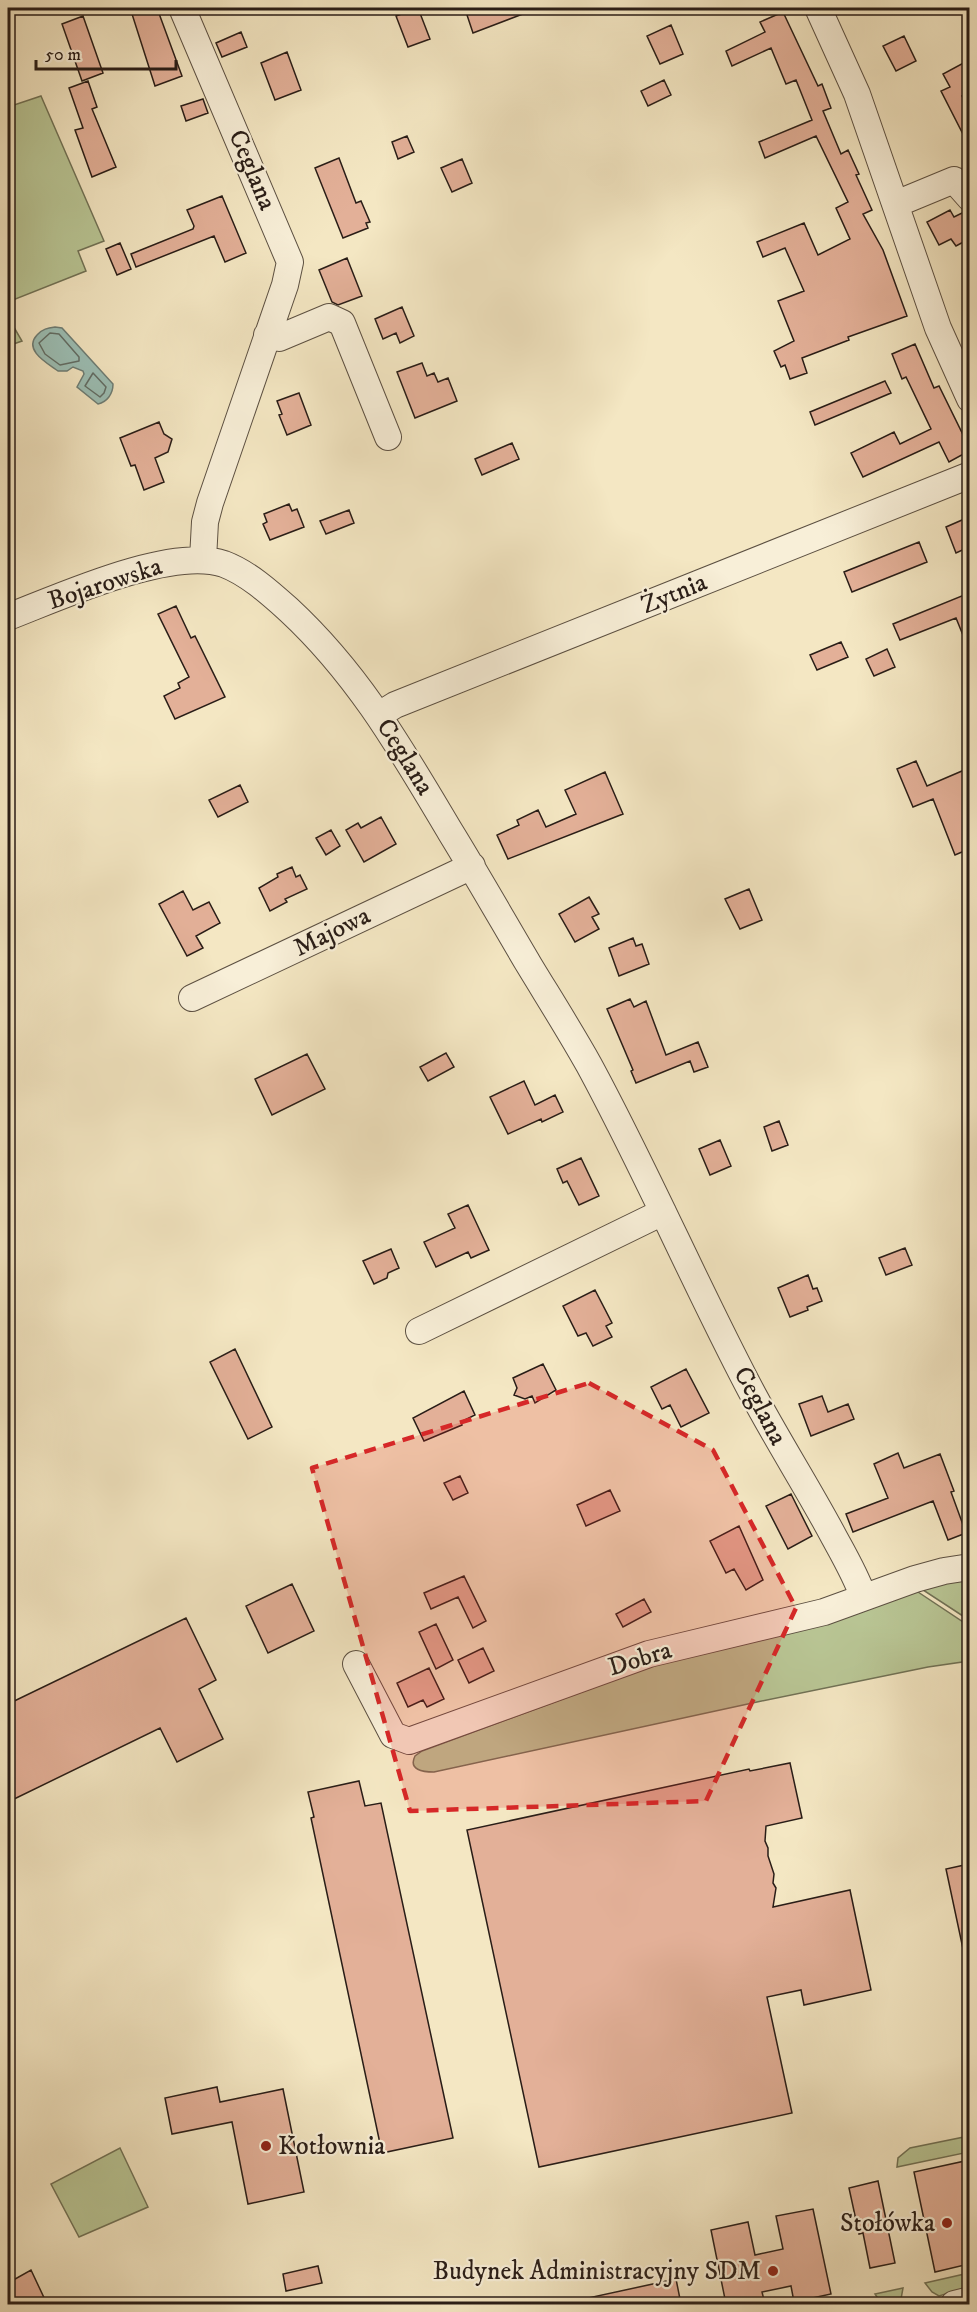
<svg xmlns="http://www.w3.org/2000/svg" width="977" height="2312" viewBox="0 0 977 2312" font-family="'IM FELL DW Pica',serif">
	<style>
		.green { fill: #b9c695; stroke: #717256; stroke-width: 1.5 }
		.water { fill: #9cbfb5; stroke: #6e7e76; stroke-width: 1.5 }
		.lines { fill: none; stroke-linecap: round; stroke-linejoin: round }
		.shore { stroke: #626e66; stroke-width: 1.5 }
		.building { fill: #e3b098; stroke: #291d17; stroke-width: 1.5 }
		.minor-casing { stroke: #5c5042; stroke-width: 28 }
		.minor { stroke: #f8efd8; stroke-width: 26 }
		.marked { fill: #d62828; fill-opacity: 0.2; stroke: #d62828; stroke-width: 4.5; stroke-dasharray: 12 8; stroke-linejoin: round }
		.poi-dot { fill: #8f2418; stroke: #f8efd8; stroke-width: 2 }
		.labels { text-anchor: middle; dominant-baseline: central; stroke-width: 4.5; stroke-linejoin: round; paint-order: stroke }
		.street-label { font-size: 26px; fill: #291d17; stroke: #f8efd8 }
		.poi-label { font-size: 26px; fill: #291d17; stroke: #f8efd8; text-anchor: end }
	</style>
	<rect width="100%" height="100%" fill="#f4e7c3"/>
	<filter id="stains"><feTurbulence type="fractalNoise" baseFrequency=".00333" numOctaves="4"/><feColorMatrix values="0 0 0 0 .2 0 0 0 0 .09 0 0 0 0 .02 0 0 0 .5 -.17"/></filter>
	<radialGradient id="worn" r=".72"><stop offset=".6" stop-color="#630" stop-opacity="0"/><stop offset="1" stop-color="#630" stop-opacity=".3"/></radialGradient>
	<!-- green -->
	<path class="green" d="M41 96 104 241 78 251 86 271 8 302V107Z
		M8 317 22 341 8 346Z
		M969 1573V1620L920 1588Z
		M915 1590 969 1626V1661L928 1667 757 1702 434 1772C423 1772 408 1770 415 1756L422 1751 660 1663Z
		M969 2136V2152L897 2167 898 2158 910 2148Z
		M120 2148 148 2207 79 2237 51 2184Z
		M969 2273V2287L939 2296 932 2292 925 2283Z
		M903 2288 901 2299 893 2304 881 2303 875 2294Z"/>
	<!-- water -->
	<path class="water" d="M55 327 62 328 113 384C113 394 107 402 98 404L77 387 84 374 83 371 73 367 67 371H58C47 363 23 350 37 335 42 329 48 328 55 327Z"/>
	<g class="lines">
		<!-- shore -->
		<path class="shore" d="M50 333 59 334 79 357V361L60 365 45 354 39 343Z
			M93 373 106 387 104 393 100 397 85 386Z"/>
	</g>
	<!-- building -->
	<path class="building" d="M149 8H157L182 76 155 86 132 14Z
		M418 8 430 39 408 47 396 16Z
		M478 8H536V9L473 33 466 12Z
		M783 12 818 86 822 84 831 108 823 111 841 154 848 150 859 174 856 175 872 210 863 214 883 250 907 316 848 337 849 340 802 358 807 373 790 379 785 365 781 367 774 351 794 341 778 301 804 291 785 248 763 257 757 242 804 223 818 255 850 239 836 208 848 202 816 136 765 158 759 142 812 120 796 80 786 84 771 48 732 66 726 51 765 32 760 22Z
		M83 16 103 73 82 81 62 24Z
		M671 25 683 54 660 64 647 36Z
		M241 32 247 47 222 57 216 43Z
		M904 36 916 61 896 71 883 46Z
		M287 52 301 90 275 100 261 63Z
		M969 60V93L962 96 969 112V146L941 91 950 87 943 74Z
		M664 80 671 95 648 106 641 91Z
		M88 81 97 107 92 109 116 167 92 177 75 130 83 128 69 88Z
		M203 99 208 113 186 121 181 106Z
		M407 136 414 152 398 159 392 142Z
		M339 158 356 203 361 201 370 222 366 223 368 228 343 238 315 168Z
		M462 159 472 183 452 192 441 168Z
		M222 196 246 253 225 262 214 236 136 267 131 254 193 229 194 226 187 210Z
		M950 210 954 217 962 213 969 226V239L956 246 951 239 939 245 927 222Z
		M120 243 131 269 117 275 106 249Z
		M347 258 362 296 338 305 332 302 319 270Z
		M402 307 414 336 400 343 396 333 383 339 375 319Z
		M915 344 934 388 939 386 969 447V451L949 462 939 442 863 477 851 453 894 432 900 444 931 429 906 377 902 379 892 354Z
		M422 363 427 376 434 373 438 382 448 378 457 401 415 418 397 372Z
		M885 381 891 393 815 425 810 412Z
		M299 393 311 425 287 435 279 415 282 414 277 401Z
		M159 422 164 434 172 439 168 452 155 458 164 482 144 490 135 465 131 466 120 438Z
		M512 443 519 459 482 475 475 459Z
		M289 504 292 511 297 509 304 527 270 540 263 524 267 522 264 514Z
		M349 510 354 523 326 534 320 521Z
		M969 517V547L956 553 946 527Z
		M919 542 927 562 852 592 844 572Z
		M969 593V650L956 618 900 640 893 624Z
		M176 606 191 638 195 636 225 697 175 719 164 696 180 688 178 683 189 677 158 614Z
		M841 642 848 657 817 670 810 655Z
		M887 649 895 667 874 676 866 659Z
		M916 761 927 786 969 768V849L955 855 933 799 913 807 897 769Z
		M605 772 623 814 508 859 497 835 519 825 517 820 538 810 546 827 576 814 565 790Z
		M240 785 248 802 218 817 209 800Z
		M381 817 396 844 364 862 346 830 358 823 361 828Z
		M331 830 340 846 326 855 316 838Z
		M292 867 296 877 300 875 307 889 285 899 287 902 270 911 259 888 278 877 277 874Z
		M749 889 762 920 740 929 725 899Z
		M183 891 193 910 209 902 220 923 196 936 203 948 187 956 159 904Z
		M589 897 599 914 592 917 599 929 575 942 559 914Z
		M633 938 636 946 642 944 649 964 619 976 609 948Z
		M630 999 634 1007 646 1001 666 1055 698 1042 708 1067 694 1072 690 1061 636 1083 631 1071 633 1070 607 1009Z
		M446 1053 454 1067 428 1081 420 1067Z
		M307 1054 325 1089 272 1115 255 1079Z
		M524 1081 535 1105 555 1095 563 1112 542 1122 541 1119 508 1134 490 1097Z
		M779 1121 788 1145 772 1151 764 1127Z
		M720 1140 731 1166 710 1175 699 1149Z
		M581 1158 599 1196 579 1205 567 1181 563 1183 557 1169Z
		M468 1205 489 1250 471 1258 468 1252 436 1267 424 1242 455 1228 448 1214Z
		M905 1248 912 1265 886 1275 879 1258Z
		M391 1249 399 1268 388 1273 387 1278 374 1284 363 1261Z
		M808 1275 813 1289 817 1288 822 1301 807 1307 808 1310 790 1317 778 1288Z
		M595 1290 612 1323 606 1326 612 1337 593 1346 586 1333 578 1336 563 1306Z
		M235 1349 272 1427 248 1439 210 1362Z
		M543 1364 556 1390 535 1403 532 1396 525 1399 514 1395 517 1388 513 1378Z
		M686 1369 709 1413 681 1427 670 1405 662 1409 651 1387Z
		M464 1391 475 1415 461 1422 462 1425 424 1441 413 1418Z
		M822 1396 828 1412 848 1404 854 1419 811 1436 799 1404Z
		M898 1453 904 1468 940 1454 954 1491 951 1492 966 1533 948 1540 933 1501 853 1532 846 1514 888 1498 874 1464Z
		M460 1476 468 1493 453 1500 444 1483Z
		M610 1490 620 1511 586 1526 577 1505Z
		M791 1494 812 1536 788 1549 766 1506Z
		M739 1526 763 1580 746 1590 734 1569 726 1573 710 1541Z
		M464 1576 486 1621 473 1628 458 1597 431 1609 424 1593Z
		M292 1584 314 1631 268 1653 246 1606Z
		M644 1599 651 1612 623 1627 616 1614Z
		M186 1618 216 1680 199 1689 223 1739 177 1762 160 1728 8 1802V1704Z
		M436 1624 453 1660 436 1669 419 1632Z
		M483 1648 494 1671 469 1683 458 1660Z
		M429 1668 444 1699 427 1707 423 1700 408 1707 397 1683Z
		M790 1763 802 1818 766 1826 765 1841 768 1848V1856L774 1874 773 1883 776 1888 773 1907 850 1890 871 1990 804 2005 801 1990 767 1997 792 2113 539 2167 467 1830 749 1769 750 1771Z
		M359 1781 365 1806 381 1803 453 2138 382 2153 311 1818 314 1817 308 1792Z
		M969 1864V1948L963 1949 946 1869Z
		M217 2087 220 2102 283 2089 304 2192 248 2204 232 2122 172 2134 165 2098Z
		M965 2161 969 2182V2264L935 2272 914 2172Z
		M878 2181 895 2263 870 2268 863 2233 859 2234 849 2188Z
		M813 2209 831 2294 794 2302 791 2286 762 2292 765 2304H726L711 2230 748 2222 755 2255 783 2249 776 2216Z
		M318 2266 322 2283 286 2291 283 2274Z
		M31 2270 47 2304H8V2283Z
		M676 2279 681 2304H589L588 2298Z"/>
	<g class="lines">
		<!-- minor casing -->
		<g class="minor-casing">
			<path id="minor" d="M182 8 290 262 285 285 210 503 205 522 203 559
				M818 8 857 94 938 328 970 399
				M896 204 954 180 970 198
				M267 335 279 338 329 317 342 323 388 437
				M8 617C60 597 171 546 224 564 248 573 270 593 289 610 360 676 402 751 451 833 478 877 503 921 529 965 549 998 570 1031 589 1065 646 1170 693 1280 748 1385 775 1437 807 1486 834 1537 845 1557 856 1576 863 1596
				M379 715 395 705 970 475
				M192 998 472 866
				M419 1331 663 1212
				M356 1664 393 1735 409 1741 649 1654 824 1612 915 1579 944 1571 970 1567
				M954 2304 970 2300"/>
		</g>
		<!-- minor -->
		<use href="#minor" class="minor"/>
	</g>
	<!-- marked area -->
	<path class="marked" d="M589 1383 713 1450 796 1608 706 1801 410 1811 312 1468Z"/>
	<!-- markers -->
	<g class="poi-dot">
		<circle cx="266" cy="2146" r="6"/>
		<circle cx="947" cy="2223" r="6"/>
		<circle cx="773" cy="2271" r="6"/>
	</g>
	<g class="labels">
		<!-- street labels -->
		<g class="street-label">
			<text transform="translate(252 170) rotate(67)">Ceglana</text>
			<text transform="translate(105 584) rotate(-18)">Bojarowska</text>
			<text transform="translate(674 594) rotate(-22)">Żytnia</text>
			<text transform="translate(405 757) rotate(58)">Ceglana</text>
			<text transform="translate(332 932) rotate(-26)">Majowa</text>
			<text transform="translate(760 1406) rotate(62)">Ceglana</text>
			<text transform="translate(640 1659) rotate(-17)">Dobra</text>
		</g>
		<!-- poi labels -->
		<g class="poi-label">
			<text x="278" y="2146" text-anchor="start">Kotłownia</text>
			<text x="935" y="2223">Stołówka</text>
			<text x="761" y="2271">Budynek Administracyjny SDM</text>
		</g>
	</g>
	<!-- margin -->
	<rect width="977" height="2312" fill="none" stroke="#f4e7c3" stroke-width="30"/>
	<rect x="9" y="9" width="959" height="2294" fill="none" stroke="#291d17" stroke-width="3"/>
	<rect x="15" y="15" width="947" height="2282" fill="none" stroke="#291d17" stroke-width="1.5"/>
	<!-- scale -->
	<path d="M36 60v9h140v-9" fill="none" stroke="#291d17" stroke-width="3"/>
	<text x="45" y="60" font-size="18" fill="#291d17" stroke="#f8efd8" stroke-width="4.5" paint-order="stroke">50 m</text>
	<rect width="100%" height="100%" filter="url(#stains)"/>
	<rect width="100%" height="100%" fill="url(#worn)"/>
</svg>
